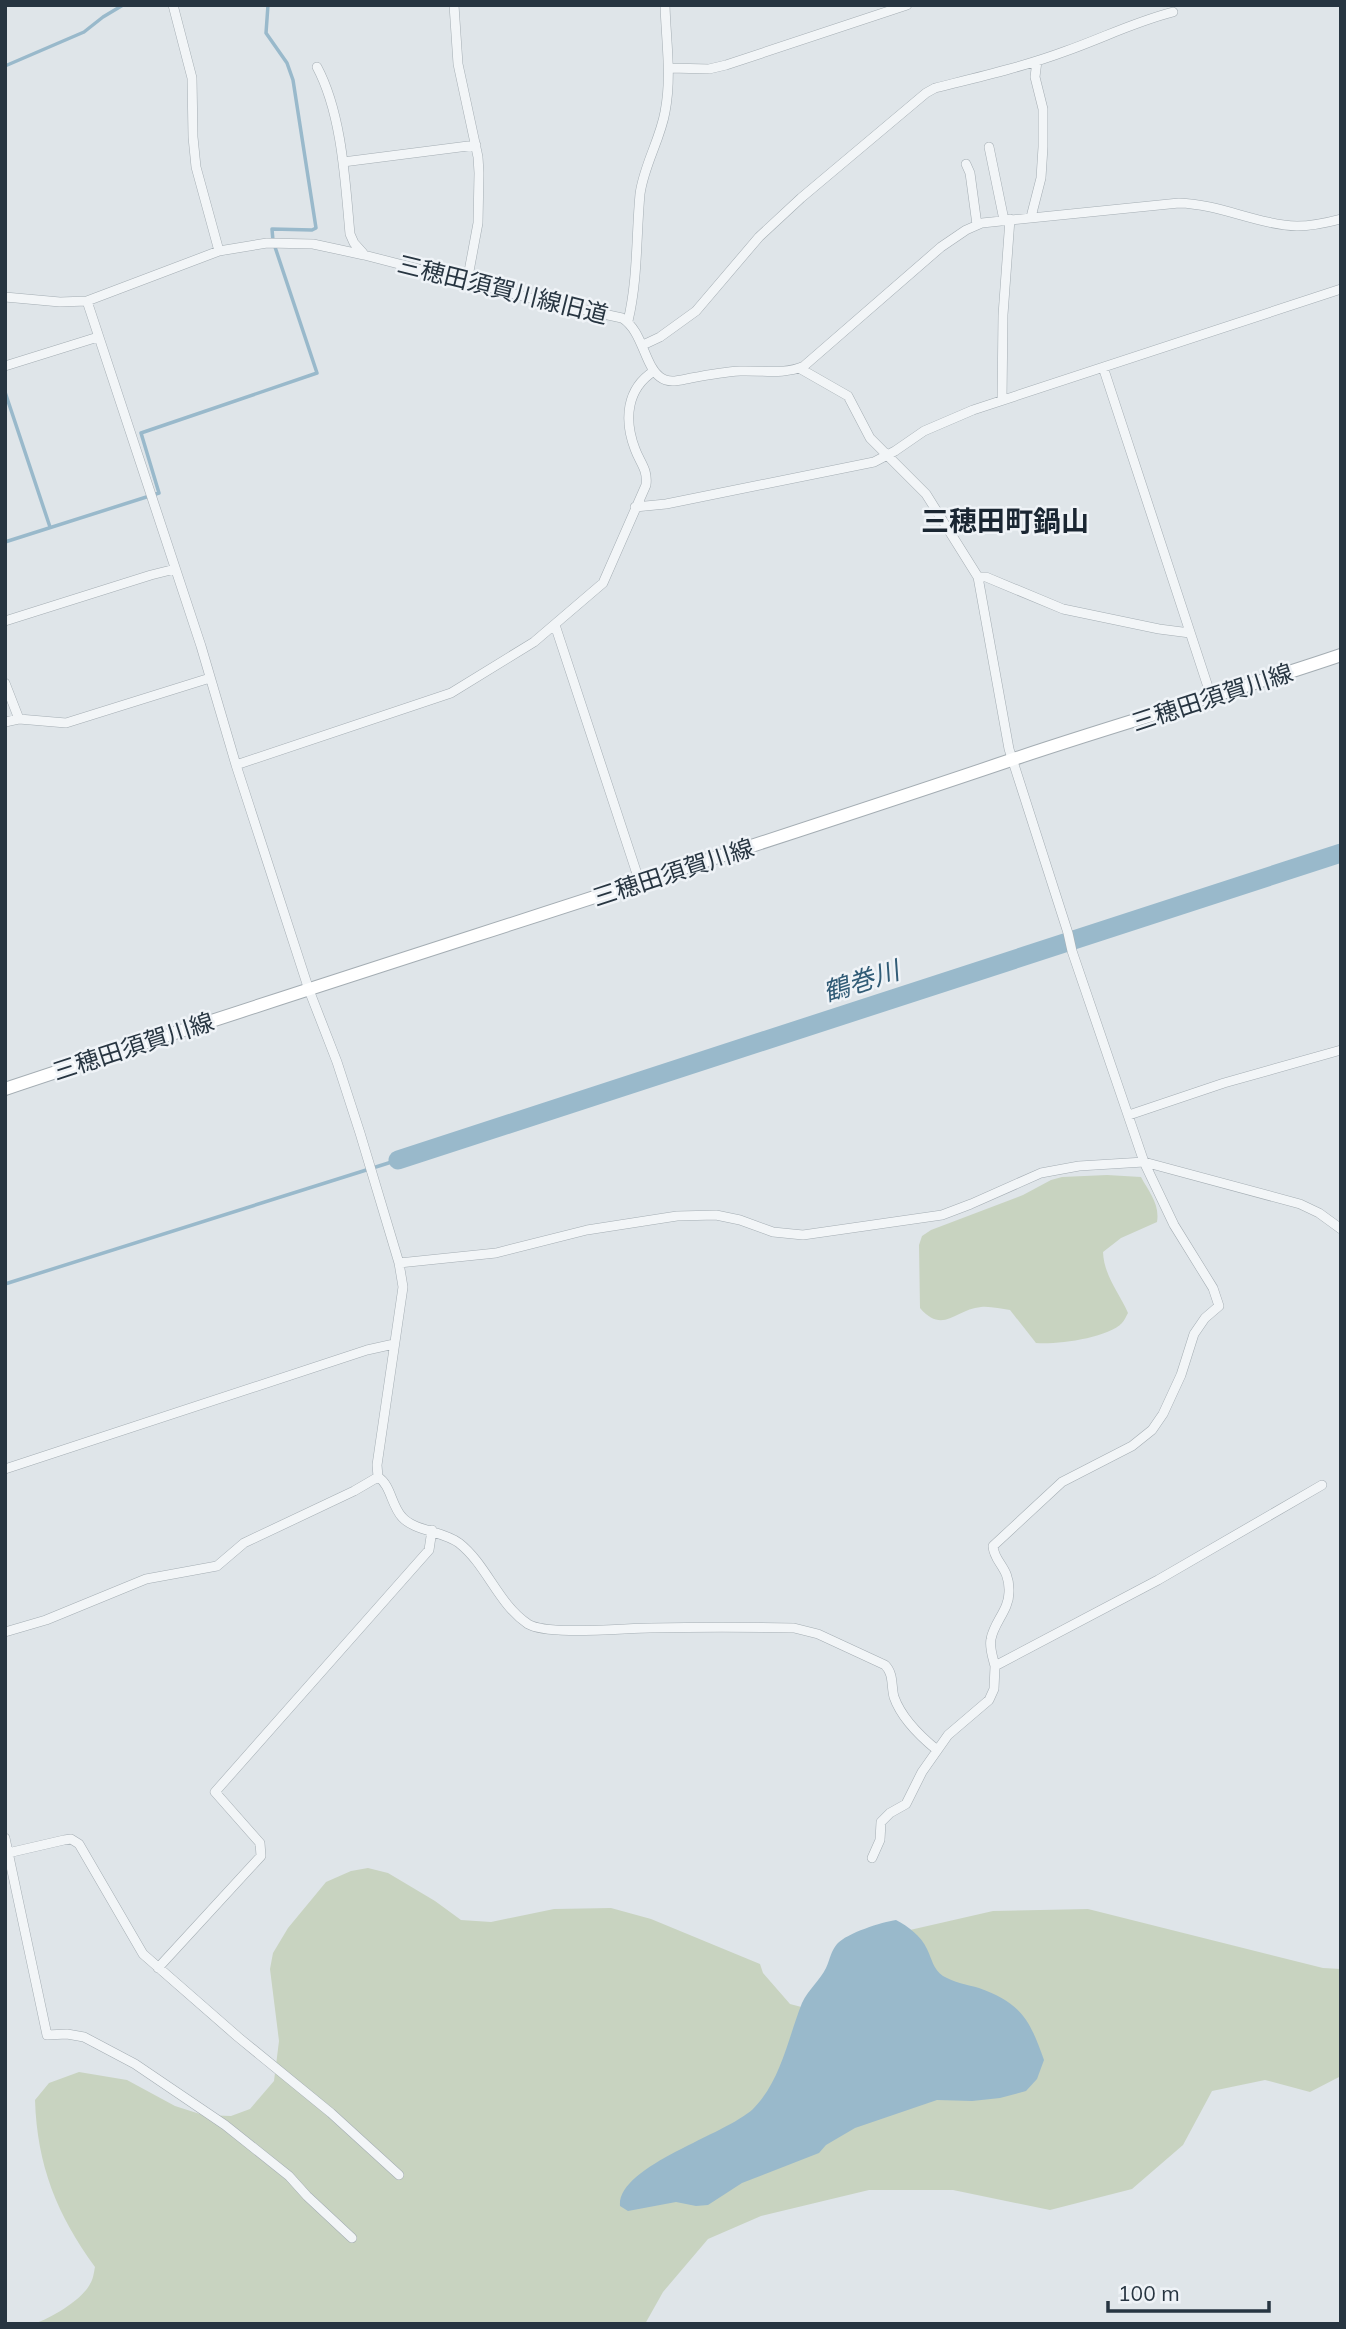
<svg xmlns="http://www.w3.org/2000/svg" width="1346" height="2329" viewBox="0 0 1346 2329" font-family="Mulish,'Noto Sans JP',sans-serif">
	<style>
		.green { fill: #c8d3c0 }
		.water { fill: #99b9cb }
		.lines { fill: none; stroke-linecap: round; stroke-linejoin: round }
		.stream { stroke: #99b9cb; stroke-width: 3.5 }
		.river { stroke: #99b9cb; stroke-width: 19 }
		.street-casing { stroke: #a4adb3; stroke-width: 10 }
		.secondary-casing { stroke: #a4adb3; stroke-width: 14 }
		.street { stroke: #f2f5f7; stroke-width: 9 }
		.secondary { stroke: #fff; stroke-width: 12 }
		.labels { text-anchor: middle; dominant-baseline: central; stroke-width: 5; stroke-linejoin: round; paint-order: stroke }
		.street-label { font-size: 24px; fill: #273541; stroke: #eff3f7 }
		.water-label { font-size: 26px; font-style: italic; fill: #305b76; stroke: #eff3f7 }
		.quarter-label { font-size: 28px; font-weight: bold; fill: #1a2632; stroke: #eff3f7 }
	</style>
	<rect width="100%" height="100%" fill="#dfe5e9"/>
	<!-- green -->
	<path class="green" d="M1107 1175 1141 1177C1149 1192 1160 1204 1157 1222L1121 1238 1103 1252C1104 1276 1119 1292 1128 1313 1126 1316 1125 1320 1122 1323 1108 1338 1056 1345 1036 1343L1010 1310C1001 1309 990 1306 981 1307 956 1309 943 1335 920 1308L919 1245 922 1236 931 1230 1023 1195 1051 1180 1062 1177Z
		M368 1868 388 1873 435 1901 461 1920 491 1922 554 1909 611 1908 651 1919 760 1964 763 1973 790 2004 809 2009 888 1935 993 1911 1088 1909 1323 1968 1341 1969V2076L1310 2092 1265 2080 1212 2091 1183 2145 1132 2189 1050 2210 953 2190H869L761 2216 708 2239 663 2292 645 2324H34C51 2318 82 2300 90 2284 93 2280 94 2272 95 2267 57 2215 37 2165 35 2100L49 2083 79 2072 127 2080 175 2106 203 2115 231 2116 250 2109 274 2081 279 2041 270 1969 273 1953 288 1928 326 1882 351 1871Z"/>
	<!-- water -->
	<path class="water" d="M896 1920C908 1926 921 1936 927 1949 932 1959 933 1969 943 1976 953 1982 968 1985 979 1988 1021 2003 1030 2020 1044 2060L1037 2079 1026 2091 1000 2098 972 2101 937 2100 855 2128 826 2145 819 2153 742 2183 708 2205 696 2206 676 2202 628 2211 620 2206C617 2166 725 2135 753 2109 781 2081 788 2038 802 2003 808 1990 820 1980 826 1968 830 1959 831 1951 837 1944 847 1933 882 1922 896 1920Z"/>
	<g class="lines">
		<!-- stream -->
		<path class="stream" d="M5 66 84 32 103 17 123 5
			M5 392 50 527
			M5 542 159 493 141 433 317 373 273 241 272 229 312 230 316 228 293 80 287 63 266 33 268 5
			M5 1284 398 1160"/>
		<!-- river -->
		<path class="river" d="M398 1160 1341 853"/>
		<!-- street casing -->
		<g class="street-casing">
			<path id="street" d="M173 5 192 78 193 137 196 167 219 251
				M454 5 458 64 478 157 479 173 478 223 467 282
				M317 67C342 114 345 180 350 234L354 243 363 253
				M670 68 709 69 726 65 907 5
				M989 147 1004 220
				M343 162 476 145
				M966 164 970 173 977 225
				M1031 217 1041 178 1043 147V109L1035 77 1037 61
				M5 297 60 302 87 301 219 251 267 243 313 244 364 255 534 299 622 318C643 331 644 365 660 377 669 384 680 380 691 378 707 375 723 372 740 371 761 370 784 375 804 366L941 247 966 230 982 223 1179 203C1219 204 1259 225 1297 226 1312 226 1326 223 1341 219
				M87 301 201 646 236 765 309 990 337 1062 360 1133 399 1263 403 1287 377 1465 378 1477C391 1485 391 1505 402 1517 414 1531 443 1531 459 1543 487 1565 498 1604 528 1624 548 1636 625 1628 650 1628 698 1627 746 1627 794 1628L818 1634 885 1665C894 1674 891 1686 894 1697 901 1717 921 1737 937 1750
				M628 321C638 279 636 237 640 194 644 165 660 140 665 112 672 76 666 41 665 5
				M643 345 660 337 696 311 759 237 801 198 926 93 935 88C979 77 1023 67 1066 51 1103 38 1134 22 1173 12
				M5 366 98 337
				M1103 367 1211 696
				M799 368 848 396 870 438 926 494 978 577 1009 749 1068 933 1072 951 1144 1162 1174 1225 1213 1288 1219 1306 1205 1318 1194 1334 1181 1375 1163 1414 1152 1430 1132 1446 1062 1482 993 1546C994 1563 1010 1567 1009 1592 1009 1610 994 1622 991 1639 989 1647 993 1658 995 1666
				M1002 400 1003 315 1010 219
				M635 507 666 504 874 462 895 451 924 431 973 410 1341 289
				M978 577H986L1063 609 1159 629 1190 633
				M5 621 151 575 175 569
				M555 625 640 883
				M5 683 19 719
				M5 722 19 719 66 723 210 678
				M236 765 451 693 534 642 603 583 646 485C648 469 640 463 635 449 624 420 626 389 654 371
				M1129 1115 1224 1083 1341 1050
				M399 1263 496 1253 587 1230 677 1216 716 1215 740 1220 773 1232 803 1235 942 1215 971 1204 1041 1173 1079 1166 1144 1162 1300 1204 1319 1213 1341 1229
				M5 1469 367 1350 394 1344
				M5 1632 46 1620 146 1579 217 1566 244 1543 354 1491 378 1477
				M5 1838 47 2035 67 2034 84 2037 135 2064 225 2125 289 2176 307 2196 352 2238
				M8 1853 64 1840 71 1839 79 1844 143 1954 238 2037 331 2113 399 2175
				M872 1858 880 1840 881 1822 890 1813 906 1804 922 1772 948 1735 989 1700 994 1689 995 1666 1158 1580 1322 1485
				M158 1968 261 1856 260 1843 215 1792 429 1550 432 1530"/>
		</g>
		<!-- secondary casing -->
		<g class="secondary-casing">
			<path id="secondary" d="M5 1089C340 977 677 873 1011 760 1120 723 1232 692 1341 655"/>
		</g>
		<!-- street -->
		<use href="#street" class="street"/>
		<!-- secondary -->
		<use href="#secondary" class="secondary"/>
	</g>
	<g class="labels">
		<!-- street labels -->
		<g class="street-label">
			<text transform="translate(503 289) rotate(14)">三穂田須賀川線旧道</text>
			<text transform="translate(1212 697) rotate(-18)">三穂田須賀川線</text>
			<text transform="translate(673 872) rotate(-18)">三穂田須賀川線</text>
			<text transform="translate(133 1046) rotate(-18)">三穂田須賀川線</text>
		</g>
		<!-- water labels -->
		<g class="water-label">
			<text transform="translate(861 981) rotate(-18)">鶴巻川</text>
		</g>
		<!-- quarter labels -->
		<g class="quarter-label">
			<text x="1005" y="520">三穂田町鍋山</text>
		</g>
	</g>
	<!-- border -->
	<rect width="1346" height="2329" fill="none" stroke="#273541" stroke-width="14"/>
	<!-- scale -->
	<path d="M1108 2301v10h161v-10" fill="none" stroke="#273541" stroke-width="3.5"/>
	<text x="1118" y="2301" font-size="21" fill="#273541" stroke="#eff3f7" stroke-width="5" paint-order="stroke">100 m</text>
</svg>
